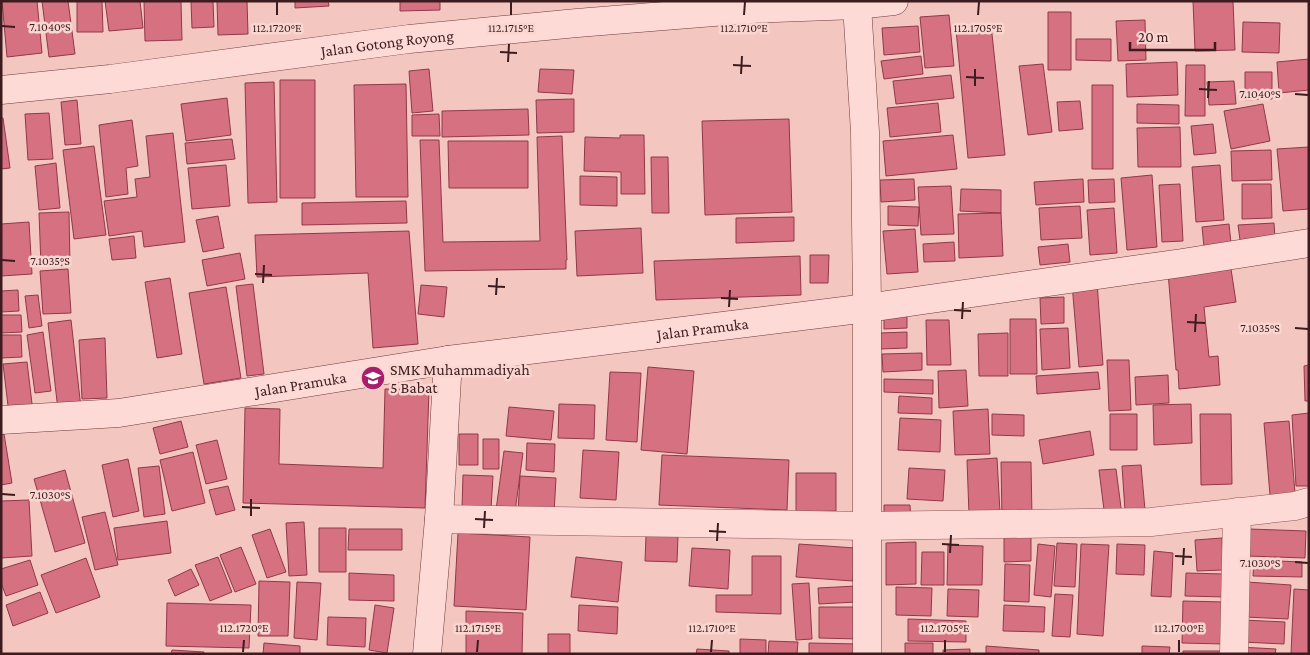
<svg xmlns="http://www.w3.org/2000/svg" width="1310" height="655" viewBox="0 0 1310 655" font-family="'Crimson Pro',serif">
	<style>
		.building { fill: #d67182; stroke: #913848 }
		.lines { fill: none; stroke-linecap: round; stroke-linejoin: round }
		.street-casing { stroke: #8f5558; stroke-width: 29 }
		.secondary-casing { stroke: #71393d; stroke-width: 29 }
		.street { stroke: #fddad5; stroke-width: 28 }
		.secondary { stroke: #fddad5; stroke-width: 28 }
		.ticks { fill: none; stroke: #3d1c1f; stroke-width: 2 }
		.labels { text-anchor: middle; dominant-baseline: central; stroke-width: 5; stroke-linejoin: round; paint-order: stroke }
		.street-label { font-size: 16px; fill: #3d1c1f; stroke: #fad6d1 }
		.poi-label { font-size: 16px; fill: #3d1c1f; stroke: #fad6d1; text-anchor: start }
		.ticks-label { font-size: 12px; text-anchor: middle; fill: #3d1c1f; stroke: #fad6d1; stroke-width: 5; stroke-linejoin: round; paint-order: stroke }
	</style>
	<rect width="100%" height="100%" fill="#f3c7c0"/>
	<!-- building -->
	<path class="building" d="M2 1H37L42 53 7 57Z
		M42 1H68L75 54 49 57Z
		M77 1H102L103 32H77Z
		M105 1H140L143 28 109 31Z
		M144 1H181L182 40 145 41Z
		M191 1H213L214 27 192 28Z
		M217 1H247L248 34 218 35Z
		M295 1H328L329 6 295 8Z
		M400 1H440V10L400 11Z
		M1193 1H1233L1235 50 1195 51Z
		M1048 12H1071V70H1048Z
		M949 15 954 66 925 68 920 17Z
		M1145 20 1146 60 1118 61 1116 21Z
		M1243 22 1280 23 1279 53 1242 52Z
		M991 25 1005 155 968 158 956 29Z
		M918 26 920 52 884 55 882 28Z
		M1076 39H1111V61L1076 60Z
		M921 56 923 74 884 79 881 61Z
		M1309 59V90L1279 93 1277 62Z
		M1177 62 1178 95 1127 97 1126 64Z
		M1043 64 1052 132 1028 135 1019 66Z
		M1186 65H1205V116H1185Z
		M429 69 433 111 412 113 409 71Z
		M540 69 574 70 572 94 538 92Z
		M1245 72H1272V99L1245 100Z
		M951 75 954 98 896 104 893 81Z
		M280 80H315V198H280Z
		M1234 81 1236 104 1209 105 1207 82Z
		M274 82 277 202 248 203 245 83Z
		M406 84 408 197H356L354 85Z
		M1092 85H1113V169H1092Z
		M227 98 231 135 186 141 181 104Z
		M574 99V132L537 133 536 100Z
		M77 100 81 144 65 145 61 102Z
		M1080 101 1083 129 1059 131 1057 102Z
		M938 103 941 132 890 137 887 108Z
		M1137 104 1179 105V124L1137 123Z
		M1263 104 1270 141 1231 149 1224 111Z
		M528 109 529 135 442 137V111Z
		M49 113 53 159 28 160 25 114Z
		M439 114 440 136H412V115Z
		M1 118H3L10 168 1 169Z
		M789 119 792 212 705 215 702 121Z
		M132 120 138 166 126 168 128 194 106 197 99 125Z
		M1213 124 1216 153 1194 155 1191 126Z
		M1180 127 1181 167H1138L1137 128Z
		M173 133 185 242 144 247 142 231 109 236 104 201 137 197 135 179 150 177 146 136Z
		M620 135H644L645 194H621V172L584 171 585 137 620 138Z
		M953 135 957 169 886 176 883 141Z
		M562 136 567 260H566V269L425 271 420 140H439L443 242 540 241 537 137Z
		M232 139 235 159 187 164 185 143Z
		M448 141H528V188H449Z
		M94 146 106 235 74 239 63 150Z
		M1309 147V209L1283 211 1277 149Z
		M1271 150 1272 180 1232 181 1231 151Z
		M651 157H668L669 213H652Z
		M56 163 60 208 39 210 35 166Z
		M226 165 230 206 192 209 188 168Z
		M1220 165 1224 220 1196 222 1192 167Z
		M1152 175 1157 247 1127 250 1121 178Z
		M580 176 617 177V206L580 205Z
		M914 179 915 200 881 202 880 180Z
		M1083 179 1084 202 1036 205 1034 182Z
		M1114 179 1115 202 1089 203 1088 180Z
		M1180 184 1183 241 1162 242 1159 185Z
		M1242 184H1271L1272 218 1242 219Z
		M951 186 954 234 921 235 918 187Z
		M961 189 1001 190V213L960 211Z
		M406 201 407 223 302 225V203Z
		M888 206 919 207 918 226 888 225Z
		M1080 206 1082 238 1041 240 1039 208Z
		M1114 208 1117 253 1090 255 1087 210Z
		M69 212 70 265 41 266 39 213Z
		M1001 213 1003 256 959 258 958 214Z
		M218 216 224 248 203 252 196 220Z
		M794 217V241L736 243V218Z
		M29 222 32 274 1 276V224Z
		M1274 223 1275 238 1240 240 1238 225Z
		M1229 224 1231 243 1204 247 1202 227Z
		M641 228 643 273 577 276 575 231Z
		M915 229 918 272 887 274 883 231Z
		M409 231 418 344 373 348 368 273 257 277 255 235Z
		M134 236 136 258 112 260 109 239Z
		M954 242 955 261 924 262 923 244Z
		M1068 244 1070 262 1040 265 1038 247Z
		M240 253 245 279 207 286 202 260Z
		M810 255H829L828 283H810Z
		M800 256 801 295 656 300 654 261Z
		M68 269 71 313 43 314 40 271Z
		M1231 269 1236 302 1204 307 1209 357 1218 356 1220 385 1179 389 1178 370H1176L1168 272Z
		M170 278 182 354 157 358 145 282Z
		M1097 282 1103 365 1079 367 1072 284Z
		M253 284 264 374 247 376 236 286Z
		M421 285 447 287 444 317 418 314Z
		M226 287 241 378 204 384 189 293Z
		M18 290 19 311 1 312V291Z
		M38 295 42 326 29 328 25 296Z
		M1064 297V323L1041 324 1040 298Z
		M884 312H907V328L884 329Z
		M1 315H21L22 332 1 333Z
		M1010 319H1036L1037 374H1010Z
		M71 320 81 408 58 410 48 323Z
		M926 320H949L951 365H927Z
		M1068 328 1070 368 1042 370 1040 329Z
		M43 332 51 391 35 393 27 335Z
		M907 332V348L880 349V333Z
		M1008 333V376H979L978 334Z
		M1 335H21L22 357 1 358Z
		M105 338 107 398 82 399 79 340Z
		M922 353V370L883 372 882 354Z
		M1107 360H1129L1131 410 1109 411Z
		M27 362 33 412 9 414 3 364Z
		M1309 365V401H1305L1304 366Z
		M648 367 694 371 687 454 641 450Z
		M966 370 968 406 939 408 938 371Z
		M610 372 641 373 637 442 606 440Z
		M1098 372 1100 389 1037 394 1036 376Z
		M1168 375 1169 403 1136 405 1135 377Z
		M884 379 933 380V394L884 392Z
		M385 389 429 390 425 508 243 503 245 408 280 409 279 464 383 468Z
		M899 396 932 398V414L898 413Z
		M559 404 595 405 594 439 558 438Z
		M1191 404 1192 443 1154 445 1153 405Z
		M509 407 554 411 551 440 506 436Z
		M988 409 990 454 955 455 953 411Z
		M1309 413V486H1296L1292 415Z
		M992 414 1024 415V436L992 435Z
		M1110 414H1137V450H1110Z
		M1200 414H1231L1232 484 1201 485Z
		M900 418 941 420 940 452 898 450Z
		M181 421 188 447 160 454 153 428Z
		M1289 421 1295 493 1270 495 1264 423Z
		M1090 431 1094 455 1043 464 1039 440Z
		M1 434H4L12 483 1 485Z
		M459 434H478V465H459Z
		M483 439H499V469H483Z
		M217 440 227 479 206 484 196 445Z
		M527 443 555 444 554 472 526 470Z
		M583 450 619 452 616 500 580 498Z
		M504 451 523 453 515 512 496 510Z
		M193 452 205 503 172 511 160 460Z
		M662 455 789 460 787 510 659 505Z
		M997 458 1000 512 969 514 967 460Z
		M128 459 139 511 113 517 102 465Z
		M1001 462H1031L1032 518 1002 519Z
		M1141 465 1145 510 1125 511 1122 466Z
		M159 466 165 514 144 517 138 468Z
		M909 468 945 470 943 501 907 499Z
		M1116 469 1122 515 1105 518 1099 470Z
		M65 470 85 543 55 552 34 479Z
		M796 473H836V511L796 512Z
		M463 475 493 476 491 509 462 508Z
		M520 476 556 478 554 514 518 512Z
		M228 486 235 510 216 515 209 490Z
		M29 500 32 556 1 558V501Z
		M884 505H910L911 522H884Z
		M105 512 118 565 95 570 82 517Z
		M167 521 171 553 118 560 114 528Z
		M304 522 307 575 289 576 286 523Z
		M319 528H346V572H319Z
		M270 529 286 572 267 578 252 535Z
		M349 529H402V550H348Z
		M1249 529 1306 531 1305 558 1248 556Z
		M458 533 530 537 526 610 454 606Z
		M646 536H678L677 562 645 561Z
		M1004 537H1031V561L1004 562Z
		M1222 538 1223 570 1197 571 1195 540Z
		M916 542V584L886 585V543Z
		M1057 543 1077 544 1075 587 1054 586Z
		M799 544 855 548 853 581 796 577Z
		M1038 544 1055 546 1051 597 1034 595Z
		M1081 544 1109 545 1103 636 1077 634Z
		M1117 544 1145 545 1144 575 1116 574Z
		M948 545 983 546 982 585H947Z
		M241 547 256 584 235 592 220 555Z
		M692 548 730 550 728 589 689 586Z
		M1154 551 1173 553 1171 597 1151 596Z
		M922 552H944V585H921Z
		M752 556H781V614L716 612V595H752Z
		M218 557 232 592 210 601 195 565Z
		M576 557 622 562 618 602 571 597Z
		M86 558 100 597 56 613 41 575Z
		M30 560 38 585 6 596 1 583V569Z
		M1254 560 1302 562V577L1253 576Z
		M1005 564 1030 565 1029 602 1004 601Z
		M191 569 199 585 175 596 168 580Z
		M349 573 394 575V601L349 600Z
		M1186 573 1225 574V597L1185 596Z
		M259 581 290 582 288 636H258Z
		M297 582 321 583 317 640 294 638Z
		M1247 582 1291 585 1288 619 1245 617Z
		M809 583 812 639 796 640 792 584Z
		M856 586V602L819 604 818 588Z
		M896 587 932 588 931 616 896 615Z
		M948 589 979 590 978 617 947 616Z
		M1294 589 1309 590V654H1291Z
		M40 592 48 613 13 626 6 605Z
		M1055 594 1073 595 1070 637 1052 636Z
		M1183 601 1224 602V644L1182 643Z
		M167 603 251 605 249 648 166 646Z
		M375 605 394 608 387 653 369 650Z
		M579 605 618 607 617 634 578 631Z
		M1004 605 1045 607 1044 632 1003 631Z
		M819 607H859V639L819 638Z
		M466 611 523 613 522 654H466Z
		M328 617 366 618 365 647 327 645Z
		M908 619 966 621V642L908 641Z
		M1243 620 1285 622 1284 644 1242 642Z
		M548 634H570V654H548Z
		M740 639 766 640V654H740Z
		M769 641 798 642 797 654H768Z
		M264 643 300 646V654H263Z
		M809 643 860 644V654H809Z
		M905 643H933V654H905Z
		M986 646 1039 650V654H986Z
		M1142 646 1170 647 1169 654H1142Z
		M1239 647 1276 649 1275 654H1238Z
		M697 649 729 651V654H696Z
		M970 649V654H943V650Z
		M172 650 204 652V654H171Z
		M1183 651H1224V654H1183Z"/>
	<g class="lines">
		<!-- street casing -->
		<g class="street-casing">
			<path id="street" d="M439 519 866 526 1151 522 1295 506 1309 502
				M1234 654 1237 512"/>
		</g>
		<!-- secondary casing -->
		<g class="secondary-casing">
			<g id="secondary">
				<path d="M857 5 865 132 867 308V654"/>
				<path id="s1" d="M1 90 110 79 409 39 577 23 751 9 857 5 894 1"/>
				<path id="s2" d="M1 420 119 413 448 360 867 308 1182 263 1309 243"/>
				<path d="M427 654 439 519 448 360"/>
			</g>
		</g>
		<!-- street -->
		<use href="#street" class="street"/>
		<!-- secondary -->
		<use href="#secondary" class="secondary"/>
	</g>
	<!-- ticks -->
	<path class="ticks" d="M277 15V2M511 15V2M744 15 745 2M978 15 979 2M2 26 15 27M500 52 517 53M508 62 509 44M733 65 751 66M741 74 742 56M966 77 984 78M975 86V69M1199 89 1217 90M1295 94 1308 95M1208 98 1209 81M2 260 15 261M255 274 272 275M263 283 264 265M488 286 505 287M496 295 497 278M721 298 738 299M729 307 730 290M954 310 971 311M962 319 963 302M1187 322 1205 323M1295 328 1308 329M1195 332 1196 314M2 494 15 495M242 507 260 508M251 516V499M475 519 493 520M484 528 485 511M709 531 726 532M717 541 718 523M942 544 959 545M950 553 951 535M1175 556 1192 557M1295 562 1308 563M1183 565 1184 548M243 652 244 640M477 652 478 640M711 652 712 640M945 652V640M1179 652V640"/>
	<!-- icons -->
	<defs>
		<g id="school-disc" transform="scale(1.25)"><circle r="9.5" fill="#a61e6d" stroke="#fad6d1"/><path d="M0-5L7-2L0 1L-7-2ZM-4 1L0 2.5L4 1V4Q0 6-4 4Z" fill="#fff"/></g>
	</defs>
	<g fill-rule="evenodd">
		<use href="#school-disc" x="373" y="378"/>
	</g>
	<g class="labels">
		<!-- street labels -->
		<g class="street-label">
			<text stroke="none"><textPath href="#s1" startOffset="389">Jalan Gotong Royong</textPath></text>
			<text stroke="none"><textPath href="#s2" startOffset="708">Jalan Pramuka</textPath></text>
			<text stroke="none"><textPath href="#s2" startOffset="302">Jalan Pramuka</textPath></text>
		</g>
		<!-- poi labels -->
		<g class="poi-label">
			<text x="390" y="369">SMK Muhammadiyah<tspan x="390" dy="18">5 Babat</tspan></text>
		</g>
	</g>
	<g class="ticks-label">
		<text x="50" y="31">7.1040°S</text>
		<text x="277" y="32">112.1720°E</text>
		<text x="511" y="32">112.1715°E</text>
		<text x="744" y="32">112.1710°E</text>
		<text x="978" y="32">112.1705°E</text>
		<text x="1260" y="98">7.1040°S</text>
		<text x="50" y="265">7.1035°S</text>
		<text x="1260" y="332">7.1035°S</text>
		<text x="50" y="499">7.1030°S</text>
		<text x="1260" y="567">7.1030°S</text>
		<text x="244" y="632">112.1720°E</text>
		<text x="478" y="632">112.1715°E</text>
		<text x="712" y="632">112.1710°E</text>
		<text x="945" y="632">112.1705°E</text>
		<text x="1179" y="632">112.1700°E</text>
	</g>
	<!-- border -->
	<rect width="1310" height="655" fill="none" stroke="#3d1c1f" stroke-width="5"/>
	<!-- scale -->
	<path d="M1130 42v8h85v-8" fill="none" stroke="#3d1c1f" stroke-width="2.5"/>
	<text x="1138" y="42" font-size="15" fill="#3d1c1f" stroke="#fad6d1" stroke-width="4" paint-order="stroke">20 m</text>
</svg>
